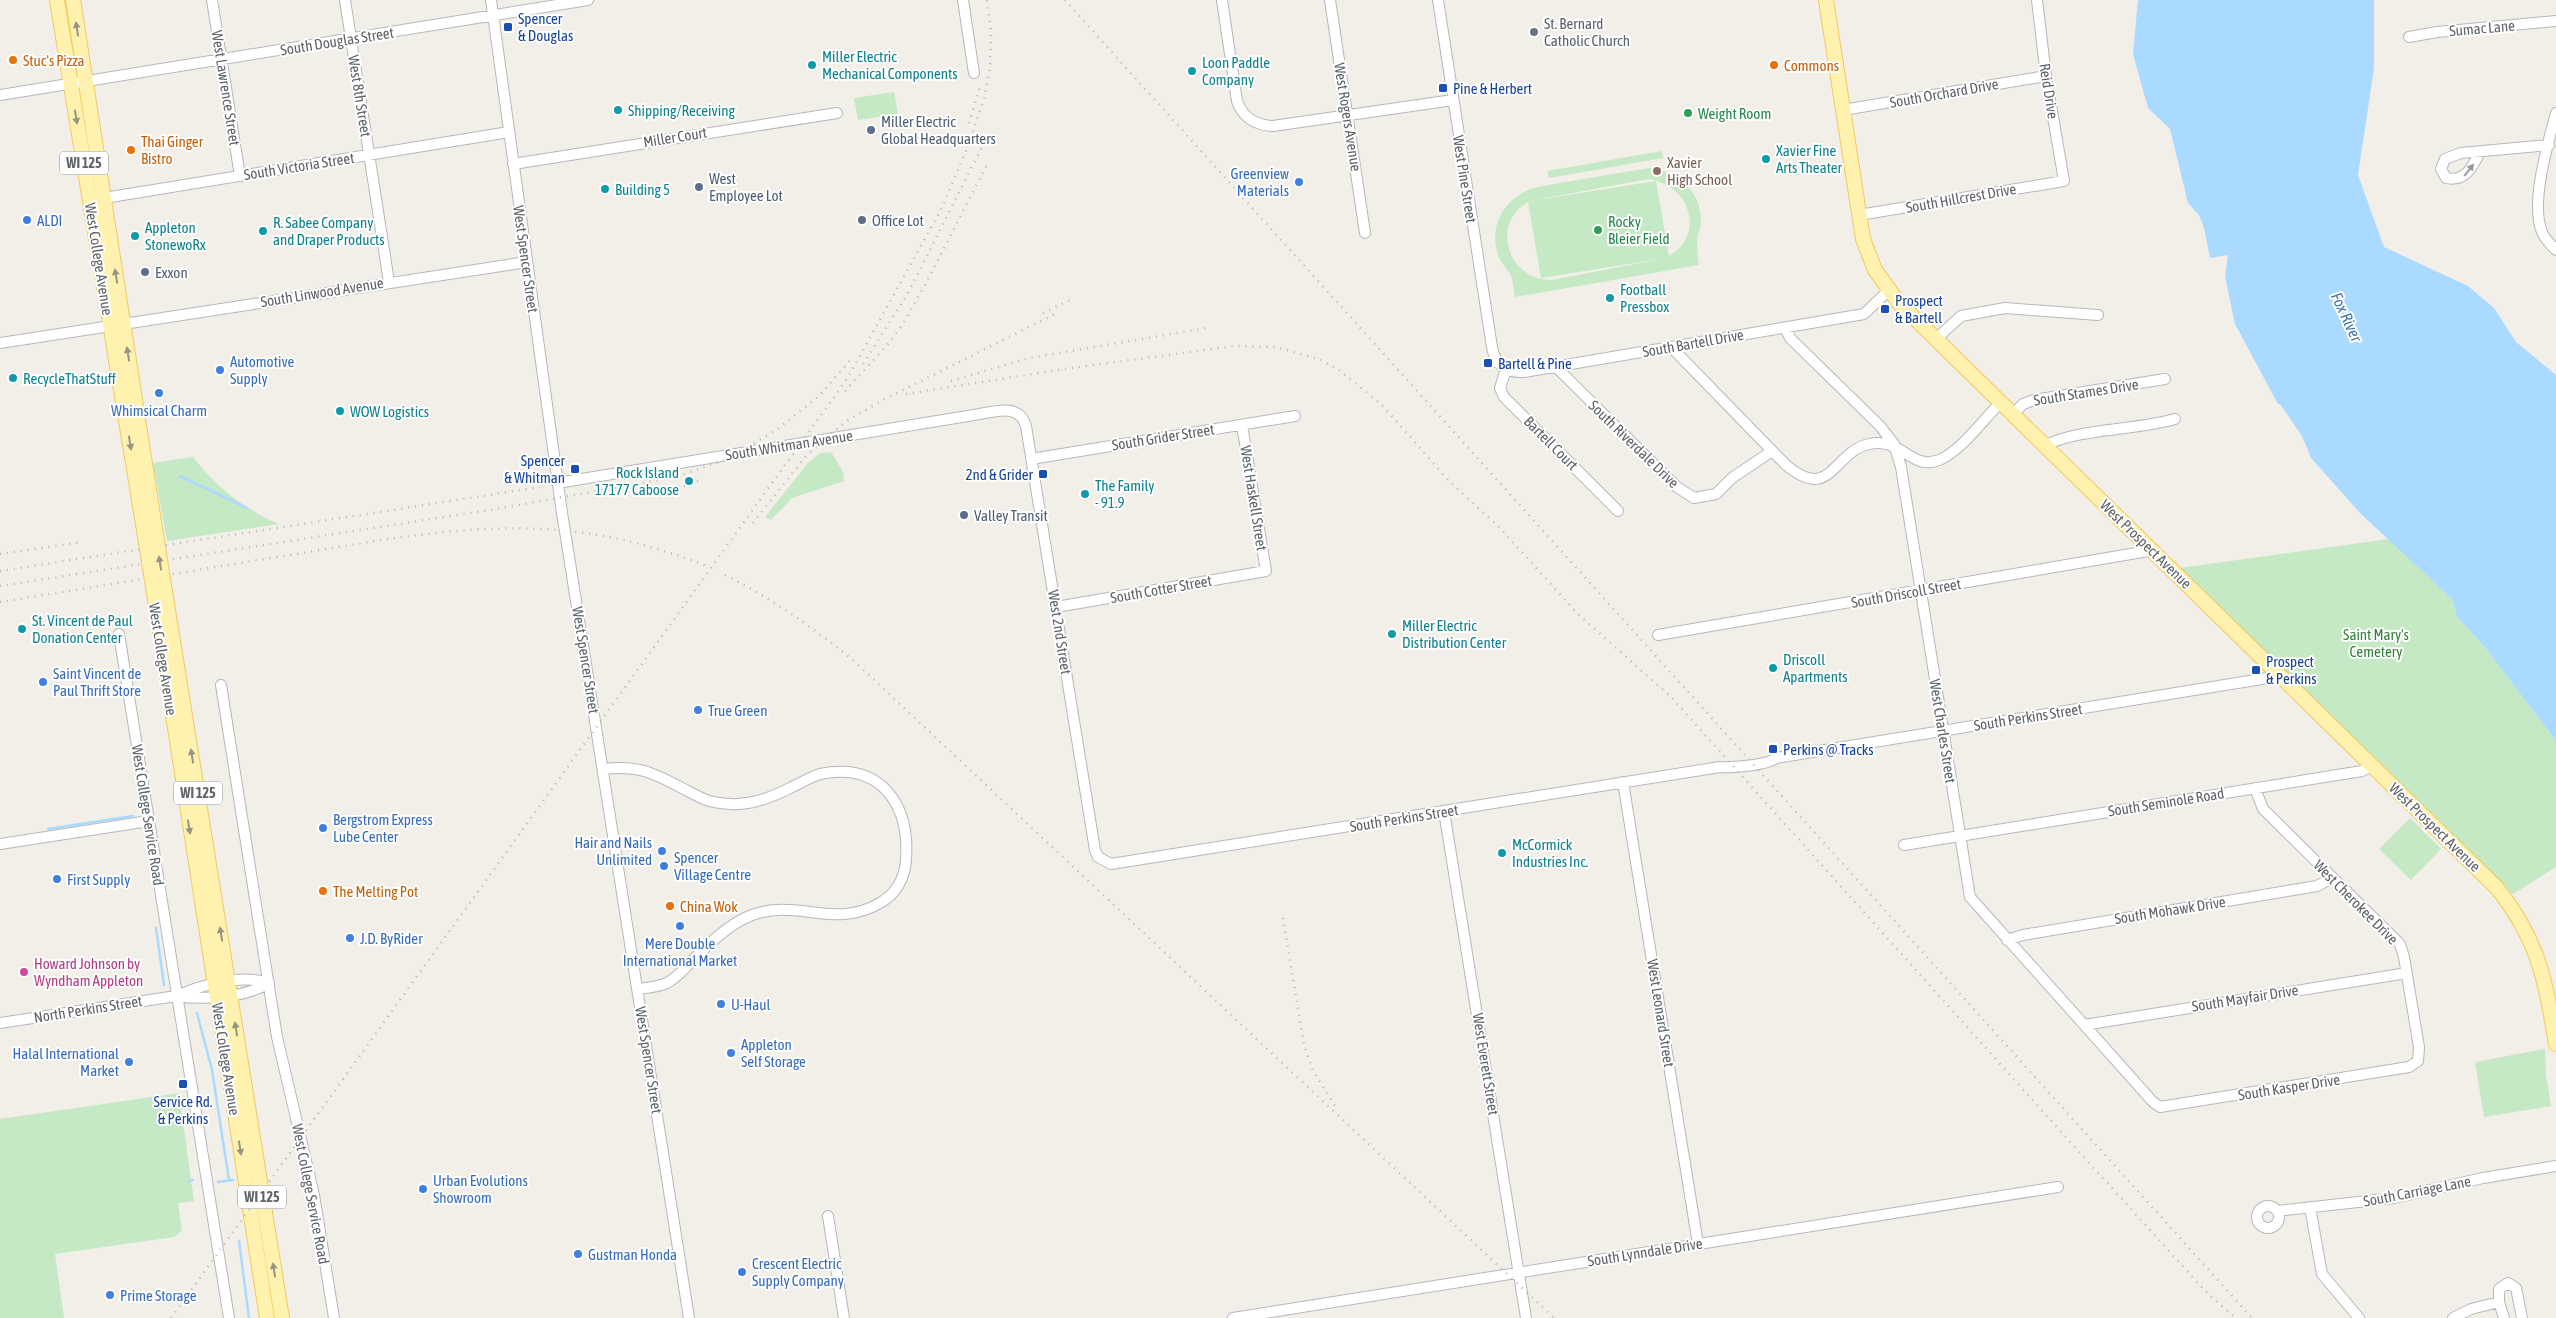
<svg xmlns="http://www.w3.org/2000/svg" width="2556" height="1318" viewBox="0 0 2556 1318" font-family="'Asap Condensed',sans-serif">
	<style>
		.green { fill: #c5e8c5; fill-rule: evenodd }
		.water { fill: #aadaff }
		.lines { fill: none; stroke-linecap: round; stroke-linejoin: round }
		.stream { stroke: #aadaff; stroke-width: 2.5 }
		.minor-casing { stroke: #b5b8bc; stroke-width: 12 }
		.major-casing { stroke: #f2c960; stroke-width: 16 }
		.minor { stroke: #fff; stroke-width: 10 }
		.major { stroke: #fff2af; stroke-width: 14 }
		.rail { stroke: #b6b7b8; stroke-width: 2.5; stroke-dasharray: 1 6; stroke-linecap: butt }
		.minor-bridge-casing { stroke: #b5b8bc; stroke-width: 12; stroke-linecap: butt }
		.major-bridge-casing { stroke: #f2c960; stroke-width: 16; stroke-linecap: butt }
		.minor-bridge { stroke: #fff; stroke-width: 10 }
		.major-bridge { stroke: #fff2af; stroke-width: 14 }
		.oneway { fill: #979581 }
		.oneway2 { fill: #979a9d }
		.transit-dot { fill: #1a4fb4; stroke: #fff; stroke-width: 2 }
		.worship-dot { fill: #6b7280; stroke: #fff; stroke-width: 2 }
		.food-dot { fill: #e8710a; stroke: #fff; stroke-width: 2 }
		.culture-dot { fill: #0f9aa8; stroke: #fff; stroke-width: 2 }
		.leisure-dot { fill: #2e9e5b; stroke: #fff; stroke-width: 2 }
		.service-dot { fill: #5c6f8a; stroke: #fff; stroke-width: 2 }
		.education-dot { fill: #8d6e63; stroke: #fff; stroke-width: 2 }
		.shop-dot { fill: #3f7fe0; stroke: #fff; stroke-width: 2 }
		.hotel-dot { fill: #d1479c; stroke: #fff; stroke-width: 2 }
		.labels { text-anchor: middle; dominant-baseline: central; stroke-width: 4; stroke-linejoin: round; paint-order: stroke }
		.shield { fill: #fff; stroke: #8f9295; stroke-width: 1 }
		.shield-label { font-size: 14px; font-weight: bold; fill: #5f6368 }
		.transit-label { font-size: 15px; fill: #164399; stroke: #fff; text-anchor: start }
		.worship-label { font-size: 15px; fill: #5b616d; stroke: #fff; text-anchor: start }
		.street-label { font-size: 15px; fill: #5f6368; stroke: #fff }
		.culture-label { font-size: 15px; fill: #0d838f; stroke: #fff; text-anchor: start }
		.food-label { font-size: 15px; fill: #c56008; stroke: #fff; text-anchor: start }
		.leisure-label { font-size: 15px; fill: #27864d; stroke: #fff; text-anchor: start }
		.service-label { font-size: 15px; fill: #4e5e75; stroke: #fff; text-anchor: start }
		.education-label { font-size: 15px; fill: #785e54; stroke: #fff; text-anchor: start }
		.shop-label { font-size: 15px; fill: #366cbe; stroke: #fff; text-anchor: start }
		.park-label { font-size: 15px; fill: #348238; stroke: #fff }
		.hotel-label { font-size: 15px; fill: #b23c85; stroke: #fff; text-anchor: start }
		.water-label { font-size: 16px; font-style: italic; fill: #4174aa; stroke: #fff }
	</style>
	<rect width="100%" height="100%" fill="#f1efe8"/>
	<!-- green -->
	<path class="green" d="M894 92 898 114 858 120 854 98Z
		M1662 151 1663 158 1549 178 1547 171Z
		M1649 168C1676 171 1701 190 1701 220 1701 228 1697 235 1697 242 1697 250 1698 258 1699 265L1515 297C1514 290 1513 280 1510 274 1505 266 1499 261 1497 251 1489 221 1509 194 1537 187ZM1648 179C1689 184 1707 234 1669 256L1656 181 1530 201ZM1528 202 1541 278 1666 258 1552 280C1509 281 1489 225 1528 202Z
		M831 452 843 472 844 481 792 498 771 520 765 517 808 463 820 453Z
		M193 457C216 487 244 509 279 524L167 541 153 463Z
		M2389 539 2452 599 2457 617 2484 646 2556 741V867L2513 894 2180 568Z
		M2410 818 2441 849 2411 880 2379 849Z
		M2545 1049 2546 1075 2551 1106 2484 1117 2475 1062Z
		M179 1093 194 1201 178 1203 182 1231 174 1237 55 1254 64 1318H0V1119Z"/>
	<!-- water -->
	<path class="water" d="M2138 0H2374V68L2358 175 2384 247 2468 286 2494 308 2516 342 2556 375V741L2484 646 2457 617 2452 599 2360 513 2311 458 2302 436 2280 404H2278L2235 324 2225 277 2228 255 2210 258 2204 228 2199 215 2188 203 2170 129 2148 108 2133 54Z"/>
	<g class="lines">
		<!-- stream -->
		<path class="stream" d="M180 476 247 508
			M48 829 133 816
			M156 928 164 985
			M197 1013 212 1070 229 1180
			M189 1181 193 1180
			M218 1182 233 1180
			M239 1241 249 1318"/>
		<!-- minor casing -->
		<g class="minor-casing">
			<path id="minor" d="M212 0 240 176
				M345 0 389 282
				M491 0 562 513
				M963 0 974 73
				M1222 0 1237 101C1243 118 1255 125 1273 126L1453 100
				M1330 0 1365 233
				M1438 0 1492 347C1495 365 1506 373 1524 372L1864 314 1888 291
				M2409 37 2437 32 2556 21
				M0 95 588 0
				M1843 110 2046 76
				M2556 113C2548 143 2530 203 2542 232 2544 238 2551 245 2556 250
				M2480 152C2472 168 2465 182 2446 178L2441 169 2445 159 2461 153 2549 145
				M513 164 837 113
				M98 199 509 132
				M1859 215 2064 181 2046 76 2037 0
				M1785 328 1790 338 1880 426 1894 444 1901 467 1970 897 2153 1102 2160 1107 2409 1067 2418 1061 2419 1047 2404 957 2400 944 2263 809 2255 788
				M1936 339 1961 316 2005 308 2098 315
				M0 343 527 262
				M1671 347 1786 465C1831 503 1833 452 1869 444 1902 437 1911 471 1939 460 1960 452 1984 419 2000 403
				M1556 367 1677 487 1694 498 1716 494 1732 478 1772 451
				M1506 369 1500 388 1504 397 1618 511
				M2012 415 2023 404 2034 400 2165 379
				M2045 446C2073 429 2139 430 2175 419
				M1031 459 1295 416
				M557 483 974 415C994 412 1019 402 1026 426L1095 850 1098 857 1111 864 1720 767C1731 768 1768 765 1776 758L2280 676
				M568 550 689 1318
				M1056 607 1266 571 1242 425
				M119 634 229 1318
				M1658 635 2154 550
				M221 685 277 1037 314 1195 334 1318
				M603 769C637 765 652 772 682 788 690 792 700 798 709 801 740 809 765 801 792 787 801 783 810 777 820 774 880 762 910 803 906 860 905 878 896 894 880 903 833 930 798 898 752 915 729 924 712 941 695 958 686 967 678 977 667 983 658 987 647 988 638 989
				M1623 782 1698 1244
				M1444 811 1526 1318
				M0 844 149 821
				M1904 845 2362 771 2372 766
				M2007 940 2023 935 2317 886 2332 878
				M177 996C203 984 242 974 269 983
				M0 1023 176 996C205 1000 244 998 269 983
				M2084 1025 2407 973
				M2257 1217a11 11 0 1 1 22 0a11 11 0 1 1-22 0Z
				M2310 1207 2322 1274 2359 1318
				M2277 1211 2394 1198 2483 1178 2556 1166
				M828 1216 844 1318
				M1233 1318 2058 1187
				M2453 1318 2471 1309 2499 1302
				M2504 1318 2499 1302V1289L2508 1283 2516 1288 2522 1318"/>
		</g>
		<!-- major casing -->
		<g class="major-casing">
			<path id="major" d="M57 0 143 524
				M73 0 154 522
				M1826 0 1863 239 1875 270 1899 303 2497 888C2539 941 2545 979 2556 1044
				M167 604 282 1318
				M156 606 267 1318"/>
		</g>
		<!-- minor -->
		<use href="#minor" class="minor"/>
		<!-- major -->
		<use href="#major" class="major"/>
		<!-- rail -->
		<path class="rail" d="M1065 0 2252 1318
			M969 123 981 84
			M1043 313 1070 300
			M863 364 907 295 985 141
			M951 381 1029 358 1207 328
			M845 391 889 343 901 327 925 285 989 161
			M906 394 1064 369 1234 346 1277 347 1321 360 1338 369 1382 405 1449 481 1499 527 1578 614 1672 698 2062 1133 2208 1294 2236 1318
			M684 486 698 481
			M753 523 806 456 845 422 883 400 1055 314
			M0 554 82 542
			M0 571 540 487
			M725 575C773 599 814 628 855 662L1554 1318
			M0 586 496 509 676 477 724 460 775 431 819 396 852 358
			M0 602C95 587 189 571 284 556 408 536 526 510 650 547 670 553 689 558 708 567
			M1283 918 1304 1045 1313 1071 1335 1106
			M171 1318 847 379 942 208 968 146 984 99 990 69 991 31 987 0"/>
		<!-- minor-bridge casing -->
		<g class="minor-bridge-casing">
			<path id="minor-bridge" d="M562 513 568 550"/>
		</g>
		<!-- major-bridge casing -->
		<g class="major-bridge-casing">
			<path id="major-bridge" d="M154 522 167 604
				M143 524 156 606"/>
		</g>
		<!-- minor-bridge -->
		<use href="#minor-bridge" class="minor-bridge"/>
		<!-- major-bridge -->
		<use href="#major-bridge" class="major-bridge"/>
	</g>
	<!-- one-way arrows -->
	<defs><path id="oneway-solid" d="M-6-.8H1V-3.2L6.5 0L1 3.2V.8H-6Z" transform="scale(1.25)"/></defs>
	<g class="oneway">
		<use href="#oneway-solid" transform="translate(77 29) rotate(-99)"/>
		<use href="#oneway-solid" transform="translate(76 117) rotate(81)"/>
		<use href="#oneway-solid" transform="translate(116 276) rotate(-99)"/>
		<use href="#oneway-solid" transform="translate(128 354) rotate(-99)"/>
		<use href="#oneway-solid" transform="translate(130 443) rotate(81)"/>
		<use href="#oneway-solid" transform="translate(160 563) rotate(-99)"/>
		<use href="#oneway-solid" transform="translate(192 756) rotate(-99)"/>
		<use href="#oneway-solid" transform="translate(189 827) rotate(81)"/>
		<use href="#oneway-solid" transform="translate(221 934) rotate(-99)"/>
		<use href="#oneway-solid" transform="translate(236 1029) rotate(-99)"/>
		<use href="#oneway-solid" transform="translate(240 1148) rotate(81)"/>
		<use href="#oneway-solid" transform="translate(274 1270) rotate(-99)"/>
	</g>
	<use class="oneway2" href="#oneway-solid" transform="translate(2469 170) rotate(-52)"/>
	<!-- markers -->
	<g class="transit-dot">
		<rect x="503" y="22" width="10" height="10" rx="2.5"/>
		<rect x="1438" y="83" width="10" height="10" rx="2.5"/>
		<rect x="1880" y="304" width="10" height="10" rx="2.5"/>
		<rect x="1483" y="358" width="10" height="10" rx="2.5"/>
		<rect x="570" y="464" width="10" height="10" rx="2.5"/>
		<rect x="1038" y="469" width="10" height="10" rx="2.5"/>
		<rect x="2251" y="665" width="10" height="10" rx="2.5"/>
		<rect x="1768" y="744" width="10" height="10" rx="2.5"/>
		<rect x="178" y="1079" width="10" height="10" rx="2.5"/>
	</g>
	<circle class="worship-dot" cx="1534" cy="32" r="5"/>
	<g class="food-dot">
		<circle cx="13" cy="60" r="5"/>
		<circle cx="1774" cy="65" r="5"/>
		<circle cx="131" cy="150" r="5"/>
		<circle cx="323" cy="891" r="5"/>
		<circle cx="670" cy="906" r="5"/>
	</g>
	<g class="culture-dot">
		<circle cx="812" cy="65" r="5"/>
		<circle cx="1192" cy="71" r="5"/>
		<circle cx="618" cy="110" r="5"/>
		<circle cx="1766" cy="159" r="5"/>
		<circle cx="605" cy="189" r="5"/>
		<circle cx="263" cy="231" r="5"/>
		<circle cx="135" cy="236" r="5"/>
		<circle cx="1610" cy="298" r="5"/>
		<circle cx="13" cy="378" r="5"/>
		<circle cx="340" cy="411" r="5"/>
		<circle cx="689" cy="481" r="5"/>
		<circle cx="1085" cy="494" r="5"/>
		<circle cx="22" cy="629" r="5"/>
		<circle cx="1392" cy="634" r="5"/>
		<circle cx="1773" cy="668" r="5"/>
		<circle cx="1502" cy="853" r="5"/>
	</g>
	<g class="leisure-dot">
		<circle cx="1688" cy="113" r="5"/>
		<circle cx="1598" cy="230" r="5"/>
	</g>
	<g class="service-dot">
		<circle cx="871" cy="130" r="5"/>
		<circle cx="699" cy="187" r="5"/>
		<circle cx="862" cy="220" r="5"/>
		<circle cx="145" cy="272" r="5"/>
		<circle cx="964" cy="515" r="5"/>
	</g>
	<circle class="education-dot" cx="1657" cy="171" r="5"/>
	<g class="shop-dot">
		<circle cx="1299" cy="182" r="5"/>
		<circle cx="27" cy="220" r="5"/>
		<circle cx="220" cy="370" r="5"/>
		<circle cx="159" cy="393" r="5"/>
		<circle cx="43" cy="682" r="5"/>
		<circle cx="698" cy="710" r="5"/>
		<circle cx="323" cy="828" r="5"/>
		<circle cx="662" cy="851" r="5"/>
		<circle cx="664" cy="866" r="5"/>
		<circle cx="57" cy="879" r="5"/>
		<circle cx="680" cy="926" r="5"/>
		<circle cx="350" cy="938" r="5"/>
		<circle cx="721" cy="1004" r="5"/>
		<circle cx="731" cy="1053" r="5"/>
		<circle cx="129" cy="1062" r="5"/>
		<circle cx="423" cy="1189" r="5"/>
		<circle cx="578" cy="1254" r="5"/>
		<circle cx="742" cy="1272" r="5"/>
		<circle cx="110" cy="1295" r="5"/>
	</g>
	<circle class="hotel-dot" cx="24" cy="972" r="5"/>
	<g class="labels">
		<!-- shield labels -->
		<g class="shield">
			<rect x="60" y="151.5" width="48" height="23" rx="4"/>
			<rect x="174" y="781.5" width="48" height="23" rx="4"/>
			<rect x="238" y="1185.5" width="48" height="23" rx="4"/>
		</g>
		<g class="shield-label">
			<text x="84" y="163">WI 125</text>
			<text x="198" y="793">WI 125</text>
			<text x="262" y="1197">WI 125</text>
		</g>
		<!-- transit labels -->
		<g class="transit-label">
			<text x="518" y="18">Spencer<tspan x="518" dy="17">&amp; Douglas</tspan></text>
			<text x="1453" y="88">Pine &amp; Herbert</text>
			<text x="1895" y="300">Prospect<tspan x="1895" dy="17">&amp; Bartell</tspan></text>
			<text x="1498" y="363">Bartell &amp; Pine</text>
			<text x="565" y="460" text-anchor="end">Spencer<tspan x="565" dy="17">&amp; Whitman</tspan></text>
			<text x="1033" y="474" text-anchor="end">2nd &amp; Grider</text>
			<text x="2266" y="661">Prospect<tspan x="2266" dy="17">&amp; Perkins</tspan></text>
			<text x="1783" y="749">Perkins @ Tracks</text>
			<text x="183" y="1101" text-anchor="middle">Service Rd.<tspan x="183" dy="17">&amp; Perkins</tspan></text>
		</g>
		<!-- worship labels -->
		<g class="worship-label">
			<text x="1544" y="23">St. Bernard<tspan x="1544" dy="17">Catholic Church</tspan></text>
		</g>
		<!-- street labels -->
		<g class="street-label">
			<text transform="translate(2482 28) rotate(-5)">Sumac Lane</text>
			<text transform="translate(337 41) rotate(-9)">South Douglas Street</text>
			<text transform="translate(226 88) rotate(81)">West Lawrence Street</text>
			<text transform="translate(2049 91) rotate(81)">Reid Drive</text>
			<text transform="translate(1944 93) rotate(-10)">South Orchard Drive</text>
			<text transform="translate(360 96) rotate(81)">West 8th Street</text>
			<text transform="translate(1348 117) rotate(81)">West Rogers Avenue</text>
			<text transform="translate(675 137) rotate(-9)">Miller Court</text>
			<text transform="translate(299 166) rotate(-9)">South Victoria Street</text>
			<text transform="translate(1465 179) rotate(81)">West Pine Street</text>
			<text transform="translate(1961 198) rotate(-10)">South Hillcrest Drive</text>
			<text transform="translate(99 259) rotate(81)">West College Avenue</text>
			<text transform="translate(526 259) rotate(82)">West Spencer Street</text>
			<text transform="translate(322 292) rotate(-9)">South Linwood Avenue</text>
			<text transform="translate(1693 343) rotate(-10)">South Bartell Drive</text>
			<text transform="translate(2086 392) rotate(-9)">South Stames Drive</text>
			<text transform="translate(1163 437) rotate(-9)">South Grider Street</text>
			<text transform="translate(1551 443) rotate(45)">Bartell Court</text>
			<text transform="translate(1634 444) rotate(44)">South Riverdale Drive</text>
			<text transform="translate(789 445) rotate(-9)">South Whitman Avenue</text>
			<text transform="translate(1254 498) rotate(81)">West Haskell Street</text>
			<text transform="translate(2146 544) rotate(44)">West Prospect Avenue</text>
			<text transform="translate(1161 589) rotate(-10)">South Cotter Street</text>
			<text transform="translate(1906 593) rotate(-10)">South Driscoll Street</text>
			<text transform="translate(1060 632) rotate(81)">West 2nd Street</text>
			<text transform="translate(163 659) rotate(81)">West College Avenue</text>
			<text transform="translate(586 660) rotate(81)">West Spencer Street</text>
			<text transform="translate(2028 717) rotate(-9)">South Perkins Street</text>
			<text transform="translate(1943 731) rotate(81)">West Charles Street</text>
			<text transform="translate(2166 802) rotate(-9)">South Seminole Road</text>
			<text transform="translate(148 815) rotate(81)">West College Service Road</text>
			<text transform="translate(1404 818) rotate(-9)">South Perkins Street</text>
			<text transform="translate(2435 827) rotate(44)">West Prospect Avenue</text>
			<text transform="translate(2356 902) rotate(45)">West Cherokee Drive</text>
			<text transform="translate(2170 910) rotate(-9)">South Mohawk Drive</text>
			<text transform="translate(2245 998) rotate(-9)">South Mayfair Drive</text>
			<text transform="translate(88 1009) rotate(-9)">North Perkins Street</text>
			<text transform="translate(1661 1013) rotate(81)">West Leonard Street</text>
			<text transform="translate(226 1059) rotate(81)">West College Avenue</text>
			<text transform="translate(649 1060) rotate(81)">West Spencer Street</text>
			<text transform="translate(1486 1064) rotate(81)">West Everett Street</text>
			<text transform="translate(2289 1087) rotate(-9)">South Kasper Drive</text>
			<text transform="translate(2417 1191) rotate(-11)">South Carriage Lane</text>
			<text transform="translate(311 1194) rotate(79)">West College Service Road</text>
			<text transform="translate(1645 1252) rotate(-9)">South Lynndale Drive</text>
		</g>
		<!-- culture labels -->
		<g class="culture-label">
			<text x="822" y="56">Miller Electric<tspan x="822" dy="17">Mechanical Components</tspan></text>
			<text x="1202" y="62">Loon Paddle<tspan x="1202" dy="17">Company</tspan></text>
			<text x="628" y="110">Shipping/Receiving</text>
			<text x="1776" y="150">Xavier Fine<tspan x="1776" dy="17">Arts Theater</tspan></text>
			<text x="615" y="189">Building 5</text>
			<text x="273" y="222">R. Sabee Company<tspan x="273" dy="17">and Draper Products</tspan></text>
			<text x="145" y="227">Appleton<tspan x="145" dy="17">StonewoRx</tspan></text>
			<text x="1620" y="289">Football<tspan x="1620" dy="17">Pressbox</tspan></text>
			<text x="23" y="378">RecycleThatStuff</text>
			<text x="350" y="411">WOW Logistics</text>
			<text x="679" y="472" text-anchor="end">Rock Island<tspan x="679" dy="17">17177 Caboose</tspan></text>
			<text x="1095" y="485">The Family<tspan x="1095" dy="17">- 91.9</tspan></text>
			<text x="32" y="620">St. Vincent de Paul<tspan x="32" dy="17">Donation Center</tspan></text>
			<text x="1402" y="625">Miller Electric<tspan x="1402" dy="17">Distribution Center</tspan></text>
			<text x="1783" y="659">Driscoll<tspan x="1783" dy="17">Apartments</tspan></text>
			<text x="1512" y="844">McCormick<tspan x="1512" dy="17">Industries Inc.</tspan></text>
		</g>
		<!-- food labels -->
		<g class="food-label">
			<text x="23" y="60">Stuc's Pizza</text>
			<text x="1784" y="65">Commons</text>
			<text x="141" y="141">Thai Ginger<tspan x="141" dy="17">Bistro</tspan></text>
			<text x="333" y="891">The Melting Pot</text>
			<text x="680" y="906">China Wok</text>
		</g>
		<!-- leisure labels -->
		<g class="leisure-label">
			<text x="1698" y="113">Weight Room</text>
			<text x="1608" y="221">Rocky<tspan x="1608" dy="17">Bleier Field</tspan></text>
		</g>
		<!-- service labels -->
		<g class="service-label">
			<text x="881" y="121">Miller Electric<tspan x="881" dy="17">Global Headquarters</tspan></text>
			<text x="709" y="178">West<tspan x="709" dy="17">Employee Lot</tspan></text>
			<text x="872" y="220">Office Lot</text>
			<text x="155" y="272">Exxon</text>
			<text x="974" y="515">Valley Transit</text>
		</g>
		<!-- education labels -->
		<g class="education-label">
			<text x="1667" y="162">Xavier<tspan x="1667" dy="17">High School</tspan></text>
		</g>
		<!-- shop labels -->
		<g class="shop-label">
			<text x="1289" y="173" text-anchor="end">Greenview<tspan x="1289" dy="17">Materials</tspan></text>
			<text x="37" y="220">ALDI</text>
			<text x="230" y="361">Automotive<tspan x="230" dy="17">Supply</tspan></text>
			<text x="159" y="410" text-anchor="middle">Whimsical Charm</text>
			<text x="53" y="673">Saint Vincent de<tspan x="53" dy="17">Paul Thrift Store</tspan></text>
			<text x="708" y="710">True Green</text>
			<text x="333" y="819">Bergstrom Express<tspan x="333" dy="17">Lube Center</tspan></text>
			<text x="652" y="842" text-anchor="end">Hair and Nails<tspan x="652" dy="17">Unlimited</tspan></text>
			<text x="674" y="857">Spencer<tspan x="674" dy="17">Village Centre</tspan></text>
			<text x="67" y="879">First Supply</text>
			<text x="360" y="938">J.D. ByRider</text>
			<text x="680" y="943" text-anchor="middle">Mere Double<tspan x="680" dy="17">International Market</tspan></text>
			<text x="731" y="1004">U-Haul</text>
			<text x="741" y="1044">Appleton<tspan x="741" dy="17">Self Storage</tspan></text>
			<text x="119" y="1053" text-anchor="end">Halal International<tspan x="119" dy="17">Market</tspan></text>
			<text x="433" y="1180">Urban Evolutions<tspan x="433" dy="17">Showroom</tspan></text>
			<text x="588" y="1254">Gustman Honda</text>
			<text x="752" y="1263">Crescent Electric<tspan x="752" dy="17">Supply Company</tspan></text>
			<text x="120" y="1295">Prime Storage</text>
		</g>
		<!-- park labels -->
		<g class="park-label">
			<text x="2376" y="634">Saint Mary's<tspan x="2376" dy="17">Cemetery</tspan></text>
		</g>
		<!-- hotel labels -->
		<g class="hotel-label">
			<text x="34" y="963">Howard Johnson by<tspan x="34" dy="17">Wyndham Appleton</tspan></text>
		</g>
		<!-- water labels -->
		<g class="water-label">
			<text transform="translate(2347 317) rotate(65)">Fox River</text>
		</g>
	</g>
</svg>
